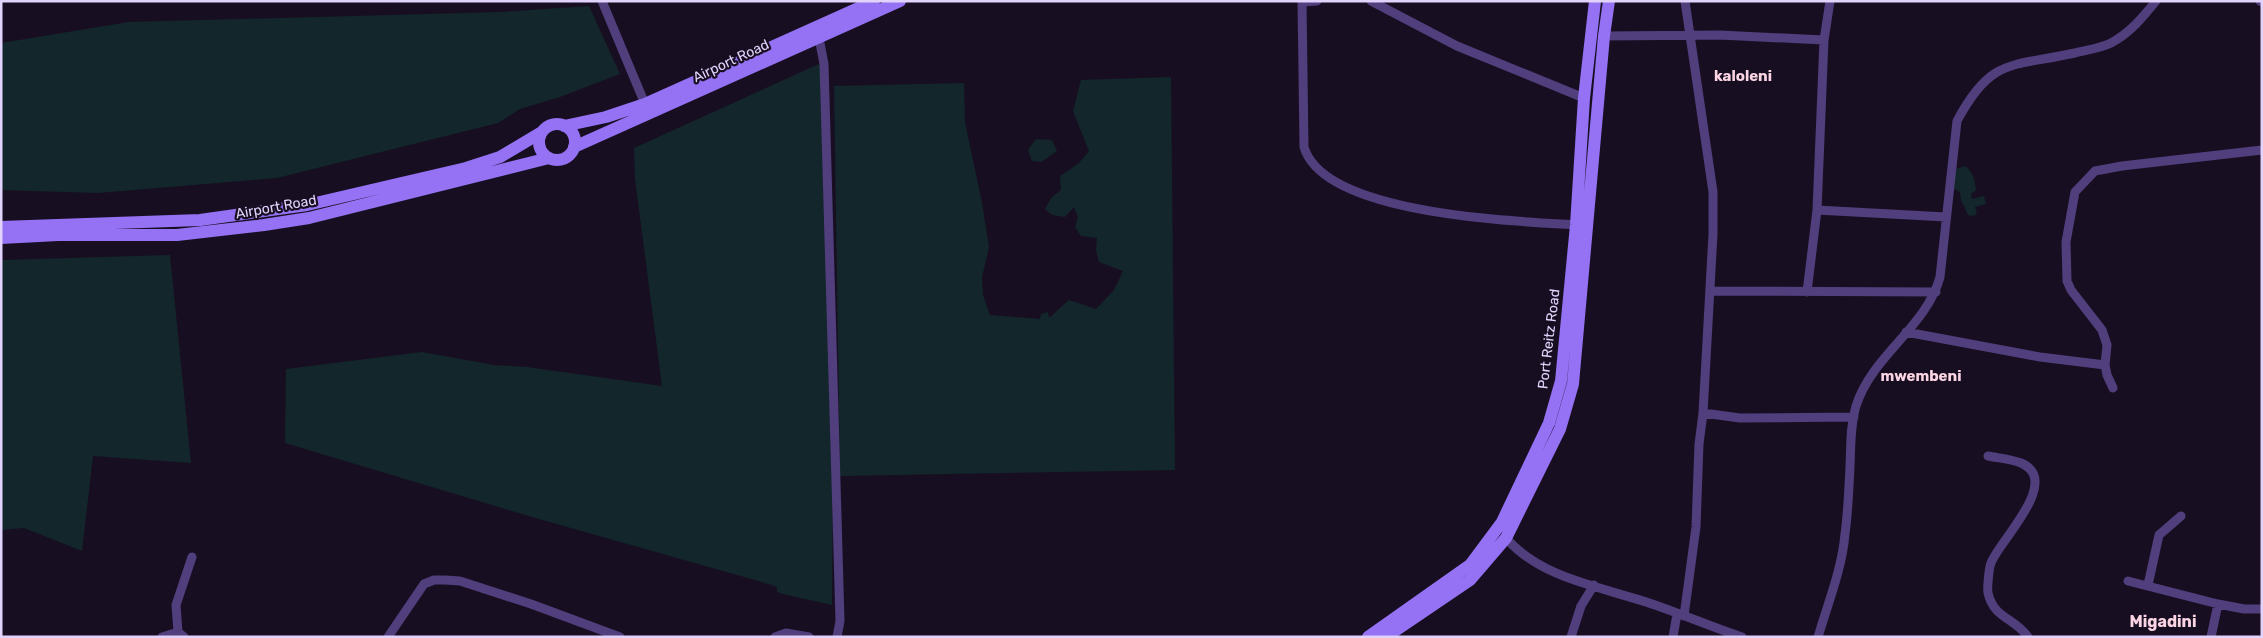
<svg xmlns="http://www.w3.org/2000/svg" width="2263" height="638" viewBox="0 0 2263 638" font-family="Rubik,sans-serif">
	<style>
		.green { fill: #13262b }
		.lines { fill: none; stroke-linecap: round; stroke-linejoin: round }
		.minor { stroke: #503e7d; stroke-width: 9 }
		.secondary { stroke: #9571f4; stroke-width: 12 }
		.labels { text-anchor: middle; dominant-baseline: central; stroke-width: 4.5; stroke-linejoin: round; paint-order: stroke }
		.street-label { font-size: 14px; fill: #e2d3fc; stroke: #170f21 }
		.neighbourhood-label { font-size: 15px; font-weight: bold; fill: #fcd5e4; stroke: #170f21 }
		.quarter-label { font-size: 16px; font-weight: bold; fill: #fcd5e4; stroke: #170f21 }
	</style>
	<rect width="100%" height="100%" fill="#170f21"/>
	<!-- green -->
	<path class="green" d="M589 6 620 74 560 97 520 109 498 123 277 178 98 193 1 190V43L129 22 501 12Z
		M821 63 833 448 832 605 783 594 777 592V587L762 582 532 517 285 443 286 369 422 352 494 365 527 367 662 386 635 179 634 148Z
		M1171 77 1175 470 840 476 834 86 964 83 965 122 982 203 989 247 982 277 983 295 990 315 1040 319 1041 314 1048 312 1049 318 1069 300 1096 309 1114 290 1123 271 1099 262 1096 250 1097 238 1081 236 1075 227 1078 217 1074 207 1065 217 1052 215 1045 209 1051 198 1061 190 1060 176 1079 163 1089 151 1073 111 1081 80Z
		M1036 139 1052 140 1057 151 1041 162 1032 161 1028 150Z
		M1965 166C1973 172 1975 180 1976 190L1971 194 1972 199 1984 196 1986 204 1975 207 1977 214 1973 216 1968 215 1961 200 1960 192 1952 188 1955 169Z
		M170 255 191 463 93 456 82 551 24 528 1 530V260Z"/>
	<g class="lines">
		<!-- minor -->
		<path class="minor" d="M602 1 645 104
			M1302 1 1304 147C1324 215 1515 221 1576 225
			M1371 1 1457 46 1584 98
			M2260 1 2262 2
			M1302 2 1317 1
			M1604 36 1720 35 1824 40 1817 210 1946 217
			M819 38 824 64 840 621 837 637
			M1824 40 1830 1
			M1711 291 1936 292
			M1807 292 1817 210
			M1906 332 2040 357 2105 365
			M2113 388 2107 375 2105 365 2107 345 2102 330 2071 290 2067 281 2066 242 2075 192 2095 171 2122 166 2262 150
			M1703 413 1740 418 1854 417
			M1988 456C1998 458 2011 459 2021 463 2063 481 1998 542 1991 563 1989 567 1987 589 1988 593 1994 619 2014 617 2028 637
			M1506 538C1542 580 1605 587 1655 605 1684 615 1712 627 1742 637
			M2128 581 2218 604 2244 609H2262
			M2148 585 2159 535 2181 516
			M1684 616 1696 527 1699 444 1703 413 1713 234V192L1685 1
			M162 637 178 632
			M184 637 178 632 176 605 192 557
			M388 637 424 584 434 580H445L460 581 531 604 620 637
			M775 637 786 633 809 637
			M1571 637 1581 606 1594 585
			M1673 637 1677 614
			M1818 637C1828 603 1842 569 1845 534 1848 512 1849 489 1850 466 1851 446 1850 426 1856 406 1872 355 1926 328 1940 277L1957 121C1991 57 2011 67 2075 53 2087 50 2101 48 2111 43 2130 33 2143 17 2156 1
			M2211 637 2218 604"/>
		<!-- secondary -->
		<path class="secondary" d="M539 142a18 18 0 1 1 36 0a18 18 0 1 1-36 0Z
			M564 126 606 117 645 104 874 1
			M574 147 900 1
			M1 227 200 220 307 205 466 168 500 157 542 132
			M1 238 58 235H177L264 225 309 218 549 158
			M1368 637 1470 565 1502 522 1549 423 1561 381 1576 225 1584 98 1595 1
			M1386 637 1470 580 1506 538 1560 429 1573 384 1604 36 1609 1"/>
	</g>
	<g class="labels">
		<!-- street labels -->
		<g class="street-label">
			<text transform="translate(731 61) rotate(-25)">Airport Road</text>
			<text transform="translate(276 207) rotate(-10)">Airport Road</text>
			<text transform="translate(1549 339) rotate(-83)">Port Reitz Road</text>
		</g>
		<!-- neighbourhood labels -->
		<g class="neighbourhood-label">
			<text x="1743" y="76">kaloleni</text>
			<text x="1921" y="376">mwembeni</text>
		</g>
		<!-- quarter labels -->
		<g class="quarter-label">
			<text x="2163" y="621">Migadini</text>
		</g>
	</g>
	<!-- border -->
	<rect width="2263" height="638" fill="none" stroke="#e2d3fc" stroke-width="5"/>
</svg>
